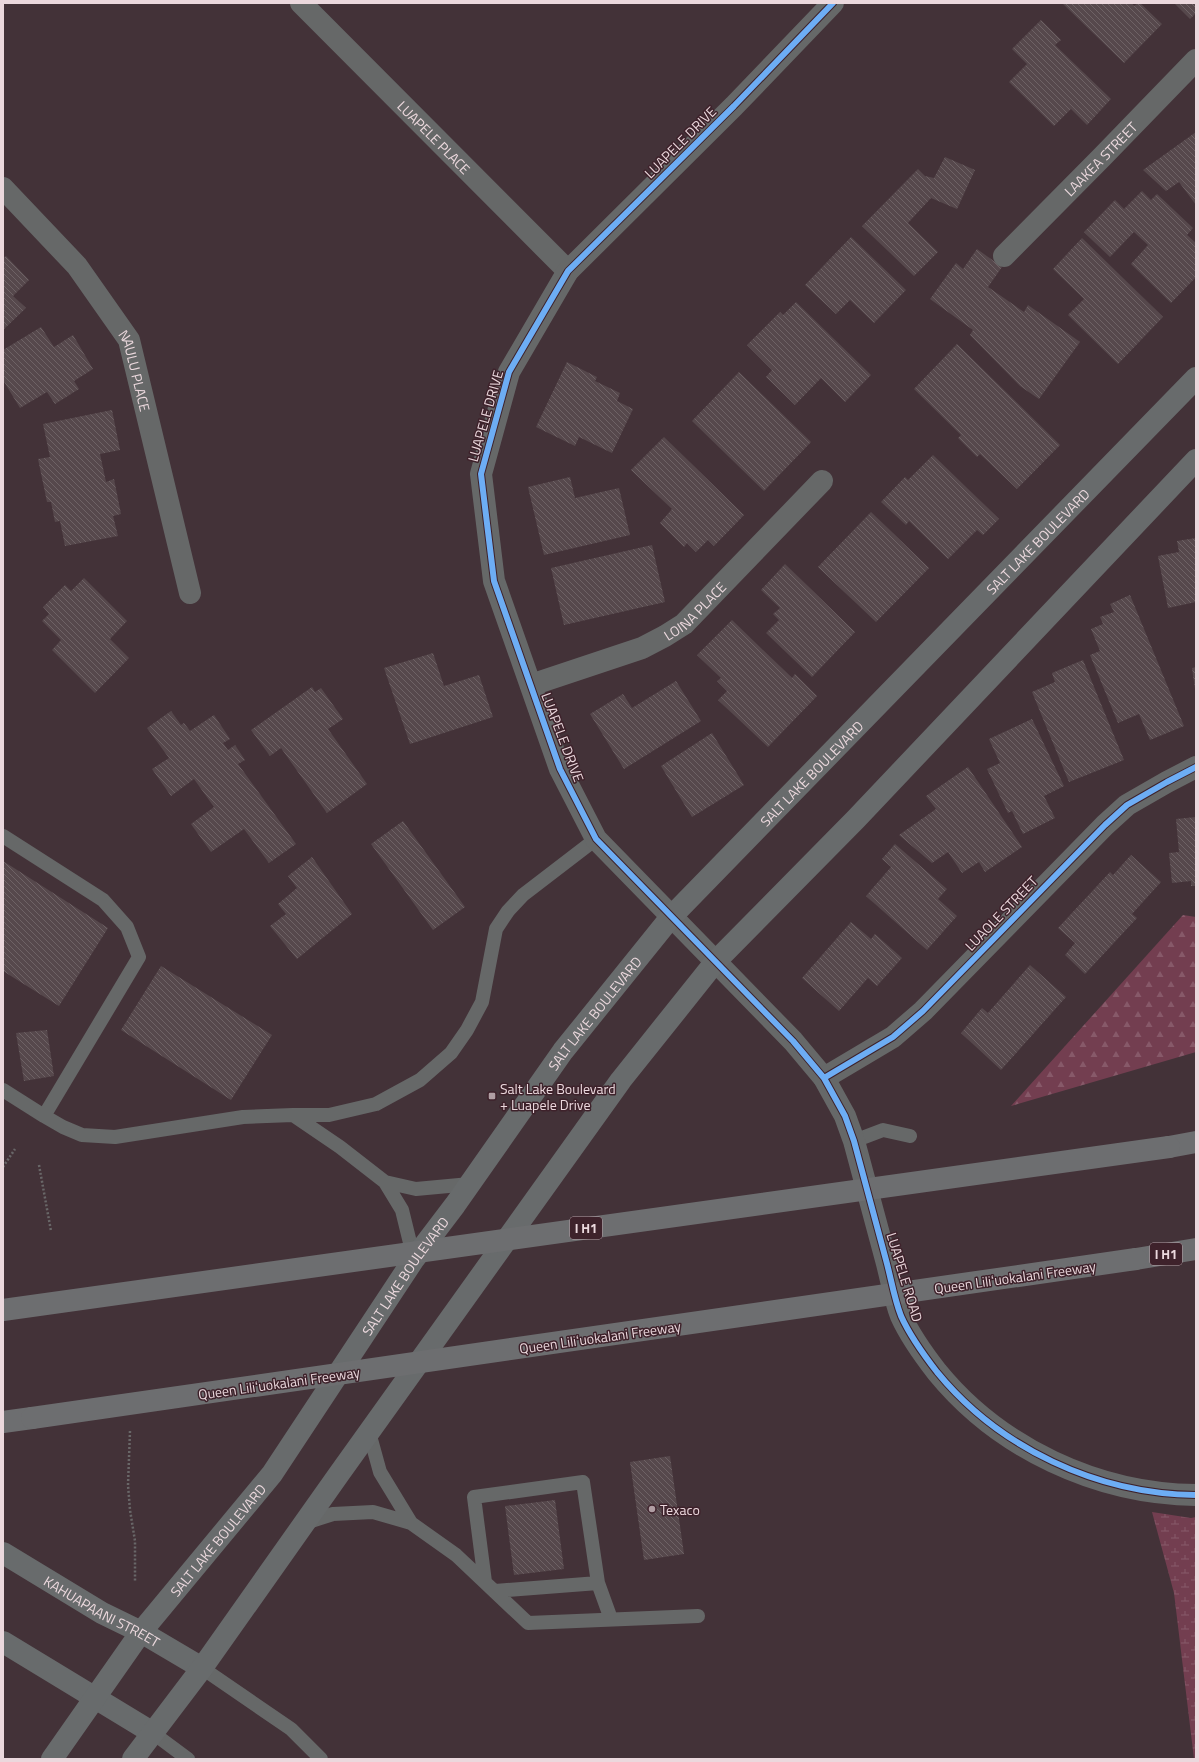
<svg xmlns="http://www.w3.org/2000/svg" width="1199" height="1762" viewBox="0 0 1199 1762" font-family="'Titillium Web',sans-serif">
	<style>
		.forest { fill: url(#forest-firs) }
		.wetland { fill: url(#wetland-marsh) }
		.building { fill: url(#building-back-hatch) }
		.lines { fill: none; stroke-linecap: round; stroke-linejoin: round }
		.path { stroke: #696768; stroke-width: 2.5; stroke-dasharray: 2 2; stroke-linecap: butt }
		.service { stroke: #666868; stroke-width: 14 }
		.minor { stroke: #666868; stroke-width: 22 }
		.secondary { stroke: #686b6c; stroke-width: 22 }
		.motorway { stroke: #6d6e70; stroke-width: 22 }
		.motorway-bridge { stroke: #6d6e70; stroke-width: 22 }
		.cycleway-casing { stroke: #3e222b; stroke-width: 8 }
		.cycleway { stroke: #6dadf4; stroke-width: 6 }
		.poi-dot { fill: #b09ea3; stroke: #3e222b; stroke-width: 1.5 }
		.labels { text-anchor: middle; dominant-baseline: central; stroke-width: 3; stroke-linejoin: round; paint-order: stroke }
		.shield { fill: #3e222b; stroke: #b7a1a8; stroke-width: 1 }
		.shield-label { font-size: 13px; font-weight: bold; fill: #ebd8dd }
		.street-label { font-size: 14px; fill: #ebd8dd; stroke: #3e222b }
		.poi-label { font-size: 14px; fill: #ebd8dd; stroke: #3e222b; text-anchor: start }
	</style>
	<defs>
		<pattern id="forest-firs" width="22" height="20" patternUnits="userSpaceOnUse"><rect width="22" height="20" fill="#733e50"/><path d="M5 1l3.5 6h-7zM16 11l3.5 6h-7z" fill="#875969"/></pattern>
		<pattern id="wetland-marsh" width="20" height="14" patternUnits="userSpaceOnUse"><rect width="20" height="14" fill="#733e50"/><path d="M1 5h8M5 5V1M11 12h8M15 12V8" fill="none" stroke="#875969"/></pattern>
		<pattern id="building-back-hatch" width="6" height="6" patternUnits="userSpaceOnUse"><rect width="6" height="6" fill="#56484c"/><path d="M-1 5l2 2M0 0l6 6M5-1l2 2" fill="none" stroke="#6e6265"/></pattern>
	</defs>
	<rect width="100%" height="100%" fill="#433238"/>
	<!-- forest -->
	<path class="forest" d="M1183 915 1196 917V1052L1011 1106Z"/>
	<!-- wetland -->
	<path class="wetland" d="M1152 1512 1191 1518 1196 1517V1759H1194L1174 1593Z"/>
	<!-- building -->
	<path class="building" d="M1062 3H1131L1134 6 1138 3H1140L1162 24 1124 63Z
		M1174 3H1196V13L1190 19Z
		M1041 20 1061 40 1055 45 1111 99 1087 125 1071 109 1054 126 1009 82 1027 64 1012 49Z
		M1196 132V205L1179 182 1166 191 1143 170Z
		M945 157 975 170 957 209 931 198 908 223 938 252 914 276 862 226 918 169 925 176 934 178Z
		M1142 191 1151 200 1157 194 1193 228 1187 235 1196 243V277L1171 303 1131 264 1148 245 1134 232 1110 257 1084 232 1115 200 1124 209Z
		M851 237 906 290 874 323 850 300 836 314 805 285Z
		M1082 238 1163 317 1118 364 1068 315 1084 299 1053 269Z
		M977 249 1002 267 988 287 1024 312 1028 305 1080 342 1039 399 1020 386 970 335 973 330 930 299 956 263 963 269Z
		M6 256 29 280 13 296 26 308 3 330V258Z
		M796 302 871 375 845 402 821 378 795 405 766 377 772 370 747 345 780 312 783 315Z
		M41 327 54 347 73 335 93 369 74 381 79 389 55 404 47 392 20 408 3 380V350Z
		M957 344 1060 445 1017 489 980 454 977 457 958 438 961 435 914 389Z
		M567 362 597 377 595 381 620 393 617 401 633 409 612 453 579 437 575 446 536 427Z
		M739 372 811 442 764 491 692 421Z
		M112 410 120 450 100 454 106 482 114 479 121 514 113 516 118 536 65 546 60 521 55 522 51 502H47L38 459 50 457 43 424Z
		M664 437 744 515 714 546 708 540 696 552 687 543 684 547 660 523 672 509 631 470Z
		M933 455 999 519 983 535 977 530 948 559 909 521 906 525 881 502 905 477 908 480Z
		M570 477 575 498 619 488 630 535 544 555 528 487Z
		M871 512 929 568 876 622 818 567Z
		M1196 538V602L1168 608 1158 556 1179 552 1177 541Z
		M652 545 665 602 564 625 551 568Z
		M785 564 855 632 812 677 766 633 779 620 773 614 780 608 761 590Z
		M84 578 127 621 110 639 129 658 95 693 52 650 61 640 42 621 49 614 43 607 65 585 71 591Z
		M1130 595 1184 726 1150 740 1139 714 1118 723 1090 655 1100 651 1091 629 1103 624 1100 617 1114 612 1110 604Z
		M732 620 792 678 795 674 817 696 768 747 718 700 727 691 717 681 721 678 697 655Z
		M433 653 444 686 479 675 493 717 410 744 384 668Z
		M1083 660 1124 760 1069 782 1032 692 1055 682 1052 673Z
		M1196 667V689H1195L1192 668Z
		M676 681 701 721 624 769 590 714 623 694 632 708Z
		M312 687 315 692 321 688 343 719 328 729 367 784 327 813 281 748 270 756 251 730Z
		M171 711 181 725 184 723 190 731 214 715 230 739 223 743 228 750 235 745 245 760 238 764 296 844 269 863 244 829 211 852 191 824 214 807 194 779 171 796 152 769 169 758 147 728Z
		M1032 719 1064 786 1044 796 1055 818 1023 834 1012 811 1008 813 987 769 1000 763 989 739Z
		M712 733 744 785 692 817 661 766Z
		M968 767 1022 847 985 872 979 862 962 873 948 852 932 863 899 835 936 809 926 796Z
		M1196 817V886H1191V881L1172 883 1169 853 1179 852 1176 819Z
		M403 821 465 907 433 930 371 844Z
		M895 844 947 889 938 899 957 916 927 950 866 896 891 867 882 859Z
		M1131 855 1161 882 1132 914 1137 918 1085 974 1065 955 1075 943 1058 928 1110 872 1113 875Z
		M312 857 352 914 297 959 270 926 286 914 278 904 297 888 288 876Z
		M3 861 108 928 59 1006 3 971Z
		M851 922 871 939 875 934 902 958 877 986 868 978 839 1011 802 978Z
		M1030 965 1066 997 1001 1070 961 1033 982 1008 988 1013Z
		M161 966 272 1035 231 1100 121 1030Z
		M47 1030 54 1076 24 1081 16 1033Z
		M670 1456 684 1554 644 1560 630 1462Z
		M555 1500 564 1569 514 1575 505 1506Z"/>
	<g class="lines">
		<!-- path -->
		<path class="path" d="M39 1165 51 1231
			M3 1167 15 1149
			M130 1431 128 1485 130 1510 135 1541V1582"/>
		<!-- service -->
		<path class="service" d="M3 836 103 900 127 927 139 957 44 1116 63 1127 82 1135 115 1137 243 1117 293 1115 340 1147 385 1182 402 1210 414 1259
			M3 1090 44 1116
			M293 1115H329L376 1104 420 1080 451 1053 467 1030 482 1002 496 929 508 911 523 895 596 839
			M854 1141 883 1130 910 1136
			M385 1182 416 1189 470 1184
			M369 1432 380 1472 411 1523
			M305 1523 333 1514 373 1512 411 1523 456 1555 528 1623 698 1616
			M485 1582 474 1497 583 1482 598 1583 611 1619
			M495 1591 598 1583
			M202 1668 291 1729 321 1759
			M153 1733 188 1759"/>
		<!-- minor -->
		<g class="minor">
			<path id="s1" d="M301 3 568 271"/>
			<path d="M833 3 734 106 568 271 509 372 481 474 494 581 560 769 596 839 793 1041 824 1078 845 1116 854 1141C865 1181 875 1220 886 1260 891 1278 894 1298 901 1316 910 1336 923 1354 937 1372 999 1448 1097 1494 1196 1495"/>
			<path id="s2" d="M3 188 77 266 129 340 190 593"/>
			<path id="s3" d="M1004 256 1102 157 1196 60"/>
			<path id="s4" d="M531 685 642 648 665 636 684 624 822 481"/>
			<path d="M824 1078 893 1037 923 1011 1105 825 1127 805 1167 782 1196 767"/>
		</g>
		<!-- secondary -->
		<g class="secondary">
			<path id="s5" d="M3 1553 102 1613 141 1632 202 1668"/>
			<path d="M3 1642 153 1733"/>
			<path id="s6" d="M52 1759 141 1632 272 1474 414 1259 455 1205 563 1051 671 917 1196 378"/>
			<path d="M133 1759 202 1668 339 1474 621 1080 716 961 856 819 1196 460"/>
		</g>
		<!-- motorway -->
		<path class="motorway" d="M1169 1147 1196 1142
			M1136 1259 1196 1249
			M3 1422 32 1418"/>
		<!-- motorway-bridge -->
		<path class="motorway-bridge" d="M3 1310 1169 1147
			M32 1418 1136 1259"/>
		<!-- cycleway casing -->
		<g class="cycleway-casing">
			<path id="cycleway" d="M833 3 734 106 568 271 509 372 481 474 494 581 560 769 596 839 793 1041 824 1078 845 1116 854 1141C865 1181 875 1220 886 1260 891 1278 894 1298 901 1316 910 1336 923 1354 937 1372 999 1448 1097 1494 1196 1495
				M824 1078 893 1037 923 1011 1105 825 1127 805 1167 782 1196 767"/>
		</g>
		<!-- cycleway -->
		<use href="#cycleway" class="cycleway"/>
	</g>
	<!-- markers -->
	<g class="poi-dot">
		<rect x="488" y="1092" width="8" height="8" rx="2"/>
		<circle cx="652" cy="1509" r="4"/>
	</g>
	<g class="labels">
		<!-- shield labels -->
		<g class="shield">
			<rect x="570" y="1217" width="32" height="22" rx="3"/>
			<rect x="1150" y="1243" width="32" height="22" rx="3"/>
		</g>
		<g class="shield-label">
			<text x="586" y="1228">I H1</text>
			<text x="1166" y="1254">I H1</text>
		</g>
		<!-- street labels -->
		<g class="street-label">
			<text stroke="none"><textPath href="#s1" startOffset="189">LUAPELE PLACE</textPath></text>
			<text transform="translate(680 142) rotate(-45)">LUAPELE DRIVE</text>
			<text stroke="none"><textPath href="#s3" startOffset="137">LAAKEA STREET</textPath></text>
			<text stroke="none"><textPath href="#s2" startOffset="229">NAULU PLACE</textPath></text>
			<text transform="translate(485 416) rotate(-74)">LUAPELE DRIVE</text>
			<text stroke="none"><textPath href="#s6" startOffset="1571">SALT LAKE BOULEVARD</textPath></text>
			<text stroke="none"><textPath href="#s4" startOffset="182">LOINA PLACE</textPath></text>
			<text transform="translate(563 737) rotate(69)">LUAPELE DRIVE</text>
			<text stroke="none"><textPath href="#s6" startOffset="1247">SALT LAKE BOULEVARD</textPath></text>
			<text transform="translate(1001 913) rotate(-46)">LUAOLE STREET</text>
			<text stroke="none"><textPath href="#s6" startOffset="923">SALT LAKE BOULEVARD</textPath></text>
			<text stroke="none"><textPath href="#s6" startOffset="599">SALT LAKE BOULEVARD</textPath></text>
			<text transform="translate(905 1277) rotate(73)">LUAPELE ROAD</text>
			<text transform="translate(1015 1277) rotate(-8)">Queen Liliʻuokalani Freeway</text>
			<text transform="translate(600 1337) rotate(-8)">Queen Liliʻuokalani Freeway</text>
			<text transform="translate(279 1383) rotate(-8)">Queen Liliʻuokalani Freeway</text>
			<text stroke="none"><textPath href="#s6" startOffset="275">SALT LAKE BOULEVARD</textPath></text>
			<text stroke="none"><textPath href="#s5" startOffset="115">KAHUAPAANI STREET</textPath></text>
		</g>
		<!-- poi labels -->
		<g class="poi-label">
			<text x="500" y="1088">Salt Lake Boulevard<tspan x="500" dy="16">+ Luapele Drive</tspan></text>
			<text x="660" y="1509">Texaco</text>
		</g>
	</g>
	<!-- border -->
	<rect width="1199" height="1762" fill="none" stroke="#ebd8dd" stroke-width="8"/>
</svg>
